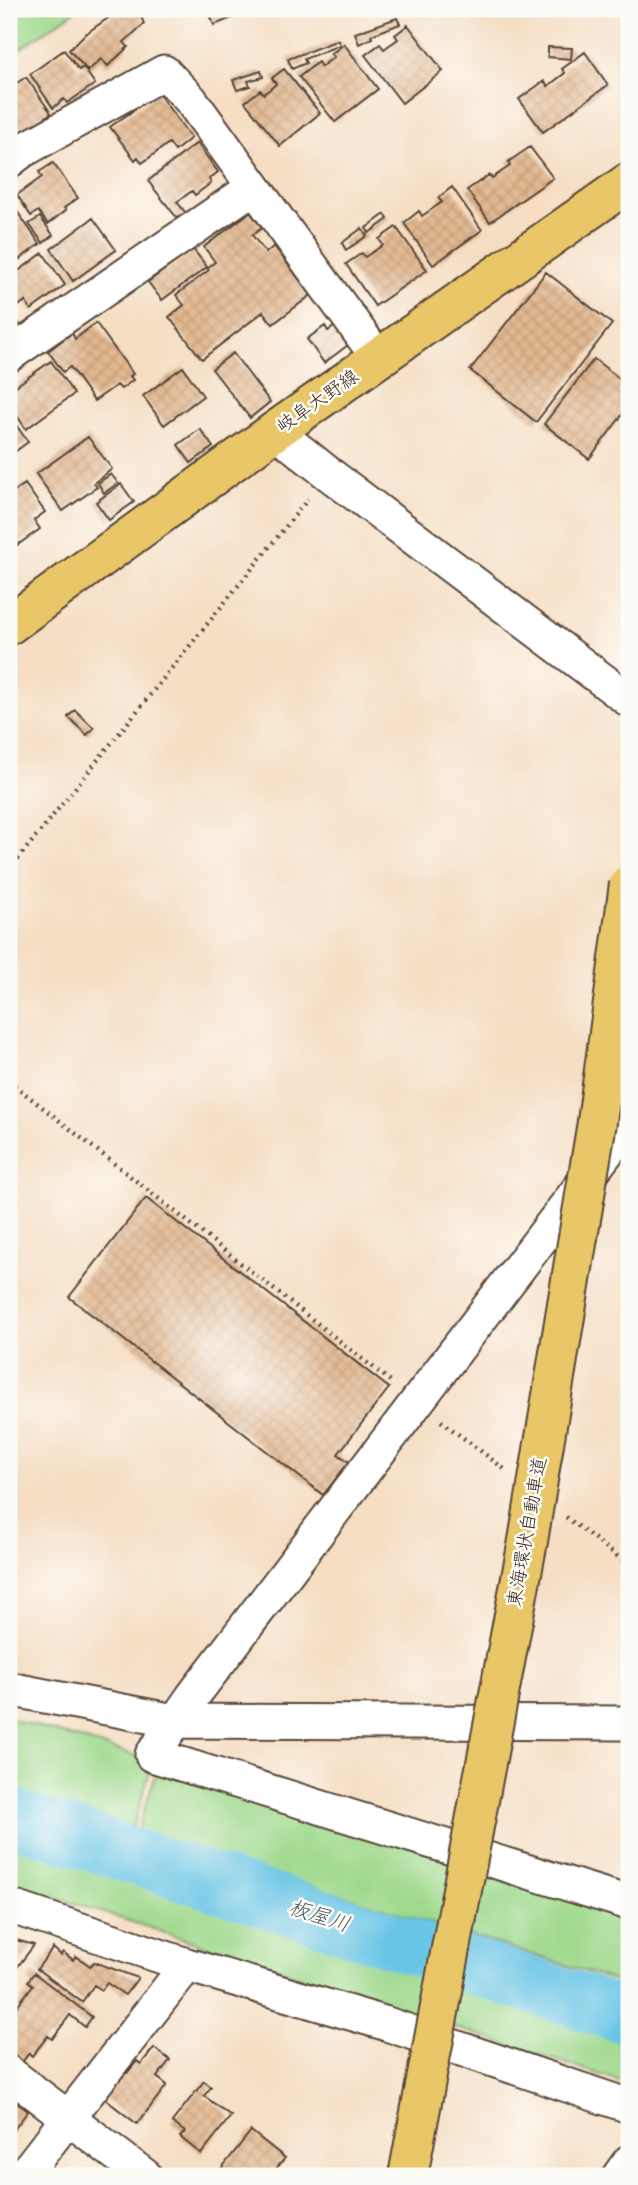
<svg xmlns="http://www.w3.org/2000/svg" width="638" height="2185" viewBox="0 0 638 2185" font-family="Kalam,'Klee One',sans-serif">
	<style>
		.grass { fill: #9ed98c; stroke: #6c8255; stroke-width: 2 }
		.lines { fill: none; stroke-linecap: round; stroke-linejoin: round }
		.river { stroke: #68c5e6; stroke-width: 56 }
		.building { fill: url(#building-cross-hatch) }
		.minor-casing { stroke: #574537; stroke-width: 37 }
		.major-casing { stroke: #574537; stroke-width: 42 }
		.path { stroke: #574537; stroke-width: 4.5; stroke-dasharray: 2 5; stroke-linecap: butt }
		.minor { stroke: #fff; stroke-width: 33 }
		.major { stroke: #e9c769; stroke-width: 38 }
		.highway-bridge-casing { stroke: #574537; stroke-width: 42; stroke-linecap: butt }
		.highway-bridge { stroke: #e9c769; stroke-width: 38 }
		.labels { text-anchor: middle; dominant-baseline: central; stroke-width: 5; stroke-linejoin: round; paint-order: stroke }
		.street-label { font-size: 19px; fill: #3b2a1e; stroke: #fdfcf7 }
		.water-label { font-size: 21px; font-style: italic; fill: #48585a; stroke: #fdfcf7 }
	</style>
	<defs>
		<pattern id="building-cross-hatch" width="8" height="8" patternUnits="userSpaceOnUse" patternTransform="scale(1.75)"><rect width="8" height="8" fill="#e2b890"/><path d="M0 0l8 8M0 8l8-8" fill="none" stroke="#c39e7c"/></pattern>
	</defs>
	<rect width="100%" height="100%" fill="#fdfcf7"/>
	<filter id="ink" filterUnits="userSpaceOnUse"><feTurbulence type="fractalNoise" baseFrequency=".0143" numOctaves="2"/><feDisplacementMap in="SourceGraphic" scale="14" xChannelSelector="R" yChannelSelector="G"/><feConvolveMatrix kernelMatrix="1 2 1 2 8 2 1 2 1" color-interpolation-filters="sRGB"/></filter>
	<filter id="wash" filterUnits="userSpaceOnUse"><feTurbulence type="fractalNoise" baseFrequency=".00686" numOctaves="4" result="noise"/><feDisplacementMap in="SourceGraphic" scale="28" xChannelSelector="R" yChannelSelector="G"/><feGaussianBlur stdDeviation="1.57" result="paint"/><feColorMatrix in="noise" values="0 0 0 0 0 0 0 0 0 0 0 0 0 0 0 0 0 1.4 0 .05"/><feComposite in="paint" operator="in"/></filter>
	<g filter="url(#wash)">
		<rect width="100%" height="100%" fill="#f5dec4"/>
		<!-- grass -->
		<path class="grass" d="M9 9H78L9 56Z
			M9 1718 153 1761 133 1827 9 1789Z
			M158 1767 629 1910V1985L137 1831Z
			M9 1832 629 2033V2084L9 1882Z"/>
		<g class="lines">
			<!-- river -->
			<path class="river" d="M9 1816 629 2017"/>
		</g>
		<g id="blocks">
			<!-- building -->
			<path class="building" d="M121 9H138L144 24 124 42 128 47 108 66 101 59 88 71 69 50 84 35Z
				M208 9H244L245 13 214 25Z
				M397 18 400 24 371 35 372 38 359 44 355 33Z
				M408 25 443 71 402 103 365 55 380 44 384 49 398 39 395 35Z
				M338 40 340 45 304 59 306 63 292 69 288 59Z
				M344 44 378 89 335 122 299 77 318 62 321 67 334 57 331 54Z
				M548 47 572 48 571 59 548 57Z
				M64 50 79 70 83 67 95 84 67 103 64 99 53 108 30 74Z
				M585 52 608 85 543 132 519 99 544 81 548 86 565 73 562 69Z
				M284 69 320 113 280 146 245 102 260 90 264 94 276 84 272 78Z
				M261 71 263 77 248 81 250 86 237 90 233 80Z
				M26 77 51 113 23 135 21 132 10 139 9 88Z
				M158 93 191 138 175 151 169 143 142 163 138 157 135 160 110 127Z
				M197 143 218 172 209 179 211 183 195 195 192 191 177 202 189 217 181 223 148 181Z
				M530 147 553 178 490 222 467 190 489 175 492 178 510 166 508 162Z
				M53 163 78 198 64 208 66 210 48 224 38 211 31 216 17 195 42 177 39 172Z
				M452 187 482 230 433 265 404 223 419 211 422 216 442 202 438 198Z
				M9 200 40 244 9 267Z
				M250 212 262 228 252 235 266 253 274 246 311 295 273 324 263 312 202 359 169 317 184 305 176 295 209 270 207 268 215 262 204 247Z
				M385 214 388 219 369 233 366 228Z
				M40 217 53 235 43 243 29 224Z
				M93 218 116 250 73 281 51 249Z
				M396 227 427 270 375 306 346 264 362 253 365 257 383 245 379 239Z
				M362 228 367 236 346 250 342 243Z
				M193 249 207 267 162 300 148 282Z
				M43 253 65 285 31 310 25 301 16 308 9 297V278Z
				M546 272 612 324 536 422 470 370Z
				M9 310 29 337 17 345 9 333Z
				M96 323 133 374 130 376 133 380 121 389 117 385 94 401 70 367 63 372 48 351 72 333 75 339Z
				M338 324 352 342 324 363 307 339 325 326 328 331Z
				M233 353 270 402 250 418 212 369Z
				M594 359 629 386V406L589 459 544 424Z
				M51 361 74 394 26 429 9 404V391Z
				M183 367 203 396 164 425 143 396Z
				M9 415 28 442 9 456Z
				M200 429 213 447 191 463 178 445Z
				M88 437 112 469 94 483 97 487 63 511 36 474Z
				M111 474 118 483 104 493 98 483Z
				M25 484 45 512 34 520 40 529 9 551V495Z
				M121 484 134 502 109 520 96 502Z
				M75 710 94 728 87 735 68 717Z
				M146 1198 389 1388 338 1454 349 1462 323 1495 69 1297Z
				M9 1938 34 1945 9 1978Z
				M53 1948 61 1955 63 1952 73 1960 76 1956 90 1966 94 1962 138 1978 125 1995 107 1983 102 1990 94 1985 82 2002 37 1969Z
				M34 1973 92 2017 85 2027 70 2015 52 2039 48 2036 32 2056 29 2053 20 2065 9 2056V2005L14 2010 33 1985 28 1981Z
				M154 2048 170 2060 157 2077 167 2085 137 2124 105 2099 126 2072 127 2073 137 2061 141 2064Z
				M204 2081 211 2087 204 2096 231 2116 201 2154 180 2137 185 2132 172 2122Z
				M9 2096 28 2111 9 2136Z
				M251 2131 285 2158 272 2174 274 2176H230L221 2169Z"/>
		</g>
	</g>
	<g filter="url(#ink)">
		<use href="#blocks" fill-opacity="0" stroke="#574537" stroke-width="2"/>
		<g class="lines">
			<!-- minor casing -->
			<g class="minor-casing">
				<path id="minor" d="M9 161 22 151 164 72 190 99 379 359
					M9 355 254 187
					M275 431 329 474 629 700
					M629 1123 193 1696 152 1755 629 1903
					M9 1689 174 1721 629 1723
					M9 1906 187 1965 384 2023 629 2106
					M9 2073 145 2176
					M23 2176 187 1965
					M619 2176 629 2162"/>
			</g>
			<!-- major casing -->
			<g class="major-casing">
				<path id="major" d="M9 625 275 431 629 182"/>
			</g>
			<!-- path -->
			<path class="path" d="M9 870 308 499
				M9 1081 393 1383
				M441 1421 507 1471
				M566 1517 629 1565"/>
			<!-- minor -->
			<use href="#minor" class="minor"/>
			<!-- major -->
			<use href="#major" class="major"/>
			<!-- highway-bridge casing -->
			<g class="highway-bridge-casing">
				<path id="highway-bridge" d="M408 2176 528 1541 597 1122 629 884"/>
			</g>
			<!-- highway-bridge -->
			<use href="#highway-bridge" class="highway-bridge"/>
		</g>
	</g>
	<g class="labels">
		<!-- street labels -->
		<g class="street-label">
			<text transform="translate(318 402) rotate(-35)">岐阜大野線</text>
			<text transform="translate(528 1532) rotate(-80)">東海環状自動車道</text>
		</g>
		<!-- water labels -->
		<g class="water-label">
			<text transform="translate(319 1917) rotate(18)">板屋川</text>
		</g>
	</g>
	<!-- margin -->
	<rect width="638" height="2185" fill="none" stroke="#fdfcf7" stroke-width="35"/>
</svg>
